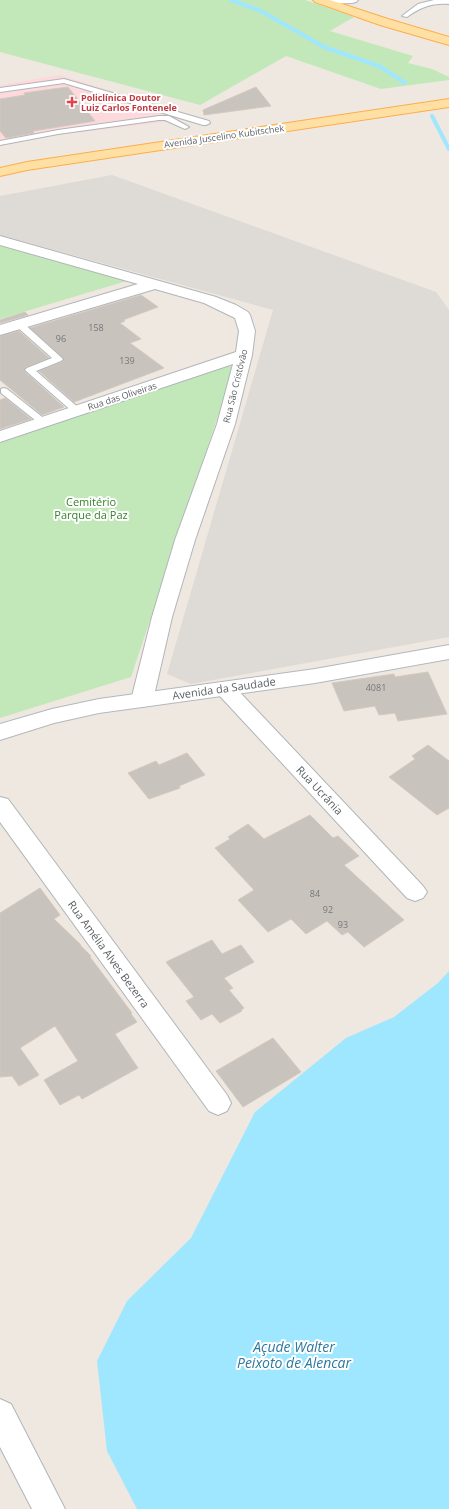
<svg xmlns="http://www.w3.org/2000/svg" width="449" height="1509" viewBox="0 0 449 1509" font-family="'Open Sans',sans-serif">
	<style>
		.industrial { fill: #dedad5 }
		.medical { fill: #fdd9dc }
		.green { fill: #c2e8b9 }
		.water { fill: #9fe6ff }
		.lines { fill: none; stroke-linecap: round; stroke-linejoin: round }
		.stream { stroke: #9fe6ff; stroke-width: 4 }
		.building { fill: #c9c3bd; stroke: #d3c9be }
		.lane-casing { stroke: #b1b5b9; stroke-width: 2 }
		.street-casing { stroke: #b1b5b9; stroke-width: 2 }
		.secondary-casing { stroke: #b2b8bd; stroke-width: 2 }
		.primary-casing { stroke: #ffac48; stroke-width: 2 }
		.lane { fill: #fff; fill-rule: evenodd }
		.street { fill: #fff; fill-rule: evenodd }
		.secondary { fill: #fff; fill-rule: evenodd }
		.primary { fill: #ffe0a4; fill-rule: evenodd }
		.health-dot { fill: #e0444e; stroke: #fff; stroke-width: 1.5 }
		.labels { text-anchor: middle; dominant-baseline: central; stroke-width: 4; stroke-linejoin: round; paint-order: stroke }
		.far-health-label { font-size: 9px; font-weight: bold; fill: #be3a42; stroke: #fff; text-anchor: start }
		.far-street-label { font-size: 9px; fill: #595f63; stroke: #fff }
		.number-label { font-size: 9px; fill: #75787a }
		.park-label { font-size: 11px; fill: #36812b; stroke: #fff }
		.street-label { font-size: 11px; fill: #595f63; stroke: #fff }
		.near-water-label { font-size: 14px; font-style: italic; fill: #2d789e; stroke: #fff }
	</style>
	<rect width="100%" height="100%" fill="#eee8e0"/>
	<!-- industrial -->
	<path class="industrial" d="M112 175 436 292 449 310V637L191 684 167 674 273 310 0 235V196Z"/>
	<!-- medical -->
	<path class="medical" d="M60 75 198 118 49 136 0 146V85Z"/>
	<!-- green -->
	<path class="green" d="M0 0H305L354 17 330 31 413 56 408 63 432 69 449 77V80L381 89 286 56 200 105 0 52Z
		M0 243 130 280 0 319Z
		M223 364 234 368 131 677 0 718V443Z"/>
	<!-- water -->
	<path class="water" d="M449 971V1509H137L107 1451 97 1361 127 1301 191 1238 255 1112 346 1038 394 1017 438 983Z"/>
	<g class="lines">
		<!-- stream -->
		<path class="stream" d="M231 0 261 11 324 47 379 66 405 83
			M432 116 449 149"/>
	</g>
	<!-- building -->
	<path class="building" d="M68 87 95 121 33 131 34 133 6 138 0 131V99L25 95 24 93Z
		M256 87 271 106 204 115 203 110Z
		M141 295 158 307 123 320 125 321 120 323 141 339 130 343 164 368 74 402 39 371 62 362 64 359 30 328Z
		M25 312 28 315 0 323V320Z
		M19 331 49 358 26 367 24 371 64 407 42 415 0 380V336Z
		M5 398 31 419 0 429V400Z
		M428 672 447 714 398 721 395 713 379 715 375 706 344 711 332 683 394 674 395 677Z
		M428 745 449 761V808L437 815 389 777 415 759 412 756Z
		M187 753 205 775 179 786 180 788 149 799 128 773 156 761 159 765Z
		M310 815 333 838 338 836 359 856 344 865 404 920 364 947 348 932 342 935 327 921 306 934 291 919 268 932 238 900 254 890 215 848 230 839 228 837 248 824 264 839Z
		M40 888 60 915 54 919 81 945H80L91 956 90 957 132 1013 131 1014 137 1022 115 1034 138 1068 82 1099 79 1095 60 1105 44 1080 78 1061 55 1026 20 1048 39 1075 19 1086 12 1076 0 1077V913Z
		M212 940 222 954 241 945 254 962 224 978 233 988 229 990 244 1008 241 1010 242 1011 220 1023 212 1014 201 1020 186 1001 194 997 166 962Z
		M273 1038 301 1072 243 1107 216 1071Z"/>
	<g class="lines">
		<!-- lane casing -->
		<g class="lane-casing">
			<path id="lane" d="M434 0H449V4C432 3 421 7 407 17L402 16 418 4Z
				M64 79 209 121 210 123 206 125H203L64 83 0 92V88Z
				M159 116H169L189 127 185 129 165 120H159L58 134 0 145V141L58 130Z
				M19 321 22 322 63 359 61 361 36 371 80 409 82 411 80 413H74L25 370 27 368 52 358 16 326 15 324 16 322Z
				M4 388 7 389 46 420 48 422 46 424H40L1 393V389Z"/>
		</g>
		<!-- street casing -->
		<g class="street-casing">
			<path id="street" d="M317 0H358L356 2 352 3 322 4 318 3Z
				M0 236 216 297 236 305 248 312 250 315 255 331 252 355 235 424 195 540 172 617 153 700 150 705 142 707 134 705 131 700 152 617 175 540 217 424 233 364 0 442V431L236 352 239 331 235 318 204 303 155 289 0 335V325L138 284 0 245Z
				M225 682 232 684 423 886 427 892 423 898 415 901 407 898 218 694 214 689 218 684Z
				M0 797 8 799 227 1095 231 1103 227 1111 218 1115 209 1111 0 822Z
				M0 1399 11 1404 65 1509H32L0 1447Z"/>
		</g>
		<!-- secondary casing -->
		<g class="secondary-casing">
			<path id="secondary" d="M449 645V659L315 683 99 713 54 723 0 740V724L52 709 99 699 315 669Z"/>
		</g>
		<!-- primary casing -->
		<g class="primary-casing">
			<path id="primary" d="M313 0H330L388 19 449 37V45L380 25 315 2Z
				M449 99V107L27 170 0 176V168L27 162Z"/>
		</g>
		<!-- lane -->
		<use href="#lane" class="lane"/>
		<!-- street -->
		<use href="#street" class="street"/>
		<!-- secondary -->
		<use href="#secondary" class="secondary"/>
		<!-- primary -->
		<use href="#primary" class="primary"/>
	</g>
	<!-- markers -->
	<path class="health-dot" d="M70 96h4v4h4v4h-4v4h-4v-4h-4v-4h4z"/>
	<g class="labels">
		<!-- far-health labels -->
		<g class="far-health-label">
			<text x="81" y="97">Policlínica Doutor<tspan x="81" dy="10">Luiz Carlos Fontenele</tspan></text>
		</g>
		<!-- far-street labels -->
		<g class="far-street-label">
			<text transform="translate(224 136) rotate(-8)">Avenida Juscelino Kubitschek</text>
			<text transform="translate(235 386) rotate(-76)">Rua São Cristóvão</text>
			<text transform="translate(122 396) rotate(-18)">Rua das Oliveiras</text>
		</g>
		<!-- number labels -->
		<g class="number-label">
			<text x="96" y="327">158</text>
			<text x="61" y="338">96</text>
			<text x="127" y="360">139</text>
			<text x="376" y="687">4081</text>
			<text x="315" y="893">84</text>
			<text x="328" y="909">92</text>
			<text x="343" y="924">93</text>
		</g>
		<!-- park labels -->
		<g class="park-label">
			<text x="91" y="501">Cemitério<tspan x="91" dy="13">Parque da Paz</tspan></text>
		</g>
		<!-- street labels -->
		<g class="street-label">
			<text transform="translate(224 688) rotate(-8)">Avenida da Saudade</text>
			<text transform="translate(320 790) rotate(47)">Rua Ucrânia</text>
			<text transform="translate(109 954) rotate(54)">Rua Amélia Alves Bezerra</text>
		</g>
		<!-- near-water labels -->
		<g class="near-water-label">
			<text x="294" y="1346">Açude Walter<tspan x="294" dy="16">Peixoto de Alencar</tspan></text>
		</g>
	</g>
</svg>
